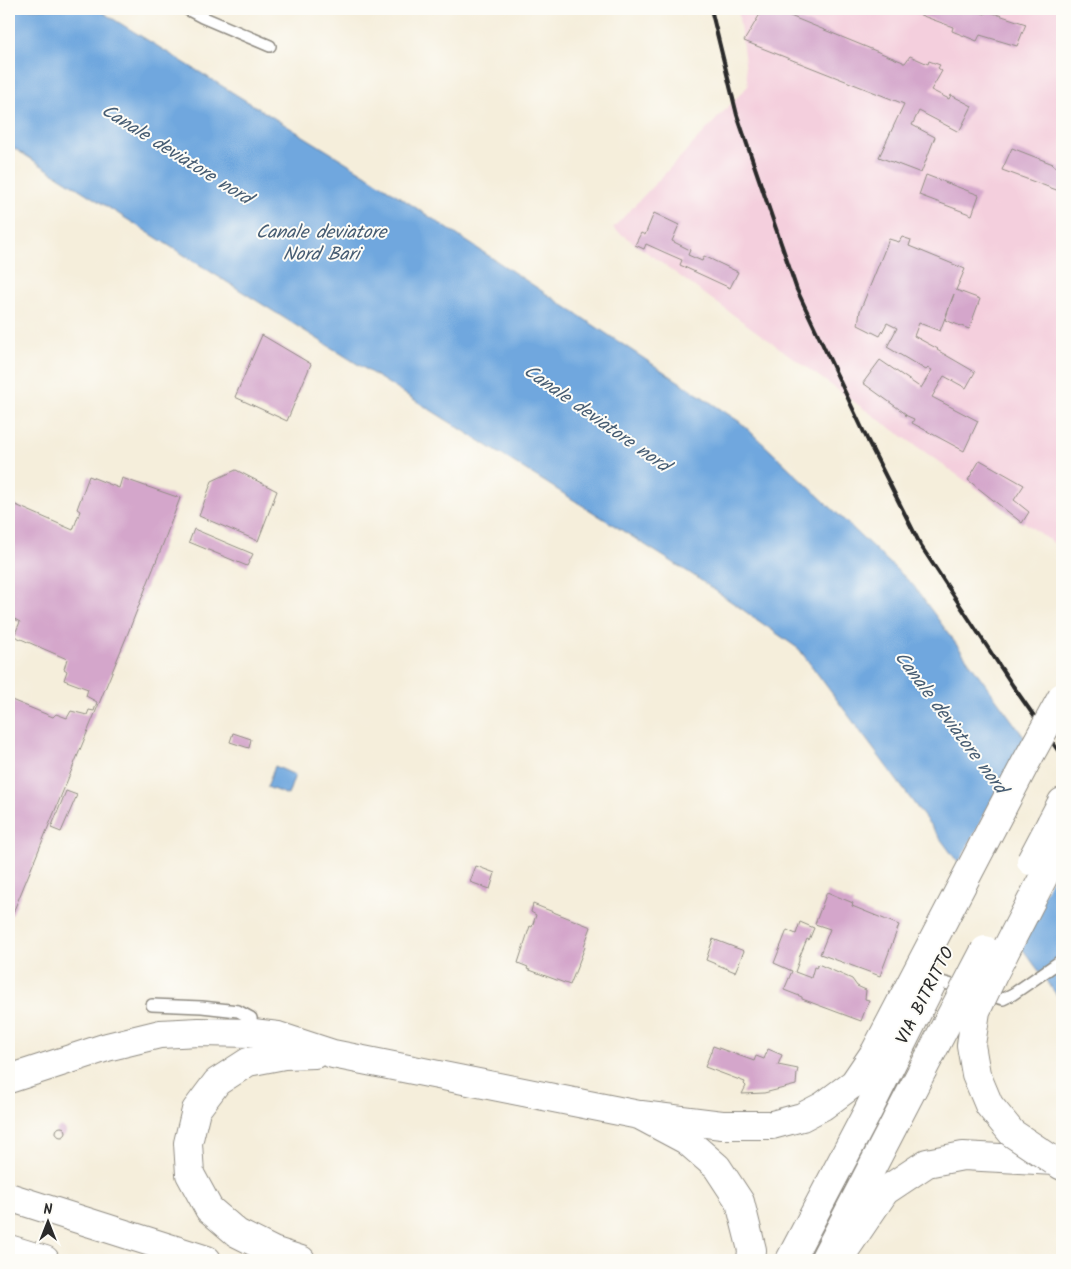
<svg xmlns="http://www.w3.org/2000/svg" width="1071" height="1269" viewBox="0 0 1071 1269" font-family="Kalam,sans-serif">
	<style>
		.built { fill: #f4cfdd }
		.water { fill: #70a7de; stroke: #4e6984 }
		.pier { fill: #f5eedb }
		.building { fill: #d4a6cb }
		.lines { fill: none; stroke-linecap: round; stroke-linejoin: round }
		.service-casing { stroke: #908c83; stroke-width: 14 }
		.primary-casing { stroke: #908c83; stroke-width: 30 }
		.trunk-casing { stroke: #908c83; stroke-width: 30 }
		.service { stroke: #fff; stroke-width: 11 }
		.primary { stroke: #fff; stroke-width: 28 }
		.trunk { stroke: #fff; stroke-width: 28 }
		.rail { stroke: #2b2b2b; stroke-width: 4 }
		.primary-bridge-casing { stroke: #908c83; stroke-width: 30; stroke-linecap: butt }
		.primary-bridge { stroke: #fff; stroke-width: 28 }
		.labels { text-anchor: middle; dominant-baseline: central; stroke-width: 4; stroke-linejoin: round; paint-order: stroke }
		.street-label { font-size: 18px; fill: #2b2b2b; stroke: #fdfcf7 }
		.water-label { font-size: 19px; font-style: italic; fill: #475d73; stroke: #fdfcf7 }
	</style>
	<rect width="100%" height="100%" fill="#fdfcf7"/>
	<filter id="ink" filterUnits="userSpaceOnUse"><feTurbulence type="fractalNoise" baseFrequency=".02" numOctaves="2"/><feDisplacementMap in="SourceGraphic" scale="10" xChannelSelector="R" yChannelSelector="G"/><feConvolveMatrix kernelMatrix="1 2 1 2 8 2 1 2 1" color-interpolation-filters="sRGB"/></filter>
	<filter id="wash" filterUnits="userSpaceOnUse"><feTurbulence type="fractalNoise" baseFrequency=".0096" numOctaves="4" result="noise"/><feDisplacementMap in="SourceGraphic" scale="20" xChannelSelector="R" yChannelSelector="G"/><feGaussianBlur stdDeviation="1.12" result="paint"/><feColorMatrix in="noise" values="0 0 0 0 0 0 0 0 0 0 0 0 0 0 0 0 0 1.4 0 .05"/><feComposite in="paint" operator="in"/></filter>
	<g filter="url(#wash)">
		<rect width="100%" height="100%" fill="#f5eedb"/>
		<!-- built -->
		<path class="built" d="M738 9H1062V525L1055 544 871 414 613 228 748 86Z"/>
		<!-- water -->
		<path class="water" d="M9 9H97L365 174 740 422 913 585 1062 789V1002L799 649 693 575 9 145Z
			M275 766 295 775 288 795 267 787Z"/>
		<!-- pier -->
		<path class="pier" d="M1026 736 1062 785V858L1018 946 958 865Z"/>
		<g id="blocks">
			<!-- building -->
			<path class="building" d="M763 9H773L903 62V63H905L910 56 928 64 929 61 940 65 938 68 942 71 931 90 949 99 951 95 972 106 959 132 919 111 912 125 935 137 921 173 879 157 904 104 744 41Z
				M904 9H972L985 14 987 11 1026 24 1017 46 980 35 977 41 952 31 953 27Z
				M1012 148 1053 164 1052 165 1062 169V192L1002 170Z
				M926 175 979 195 972 215 919 195Z
				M654 213 679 225 672 241 690 250 688 255 702 261 704 256 738 272 730 288 680 265 682 260 666 253 646 244 644 249 635 245 641 233 645 235Z
				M902 237 911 240 909 246 965 269 956 290 980 299 969 329 945 320 954 294 940 331 919 323 914 336 938 349 937 350 975 372 966 388 944 376 932 397 978 421 964 451 912 423 914 419 905 415 906 414 863 383 880 360 921 388 932 370 928 368 926 370 887 347 897 328 887 323 880 336 858 325 860 311 889 239 899 242Z
				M262 335 311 364 287 421 235 397Z
				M980 460 1024 485 1014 500 1029 512 1022 523 968 480Z
				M236 470 277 491 258 541 199 516 212 481Z
				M89 476 119 488 122 478 180 498 163 544 126 638 12 915 9 914V699L53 717 56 714 67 718 71 711 87 715 89 710 94 711 97 702 86 696 88 689 64 680 67 671 64 669 67 659 14 636 20 622 9 616V502L73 530 80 511 77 509Z
				M194 529 253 554 247 566 189 542Z
				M233 733 251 739 249 748 230 742Z
				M66 791 77 795 61 832 51 828Z
				M476 866 495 873 490 889 470 882Z
				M827 892 853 903 852 906 899 925 880 976 820 954 830 929 815 924Z
				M533 904 591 927 584 946 585 947 570 985 527 969 528 967 518 963 530 926 532 927 536 915 531 912Z
				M800 922 814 928 809 940 807 939 799 958V961L795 972 811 978 814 967 816 968 818 964 852 979 857 986 866 990 865 999 869 1000 861 1021 802 999V997L784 990 792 971 774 963 787 930 796 934Z
				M713 939 744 951 735 972 706 960Z
				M713 1046 754 1061 756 1056 764 1059 768 1049 782 1055 778 1065 798 1069 797 1073 796 1085 764 1093 742 1094 746 1086 744 1084 745 1082 705 1067Z
				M56 1132a5 5 0 1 1 10 0a5 5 0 1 1-10 0Z"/>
		</g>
	</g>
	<g filter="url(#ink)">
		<use href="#blocks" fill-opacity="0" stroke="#908c83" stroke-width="1"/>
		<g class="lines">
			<!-- service casing -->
			<g class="service-casing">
				<path id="service" d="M187 9 202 17 270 46
					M931 979 966 989
					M984 994 1003 999 1013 994 1062 960
					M152 1005 202 1007 238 1011 251 1018 253 1033"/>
			</g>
			<!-- primary casing -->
			<g class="primary-casing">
				<path id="primary" d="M1051 823 1062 802
					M641 1115 722 1125H772
					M790 1260 867 1113
					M824 1260 897 1119"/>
			</g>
			<!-- trunk casing -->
			<g class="trunk-casing">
				<path id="trunk" d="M9 1079 107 1047 160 1034 199 1032 253 1033 278 1036 333 1054 639 1115 686 1140 717 1167 740 1202 752 1250 751 1260
					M9 1197 207 1260
					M9 1249 45 1260
					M301 1260 273 1251 237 1233 209 1209 190 1174 188 1143 196 1110 217 1082 248 1062 284 1055 315 1054
					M838 1260 885 1191 927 1163 963 1156 1054 1161 1062 1166"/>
			</g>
			<!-- service -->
			<use href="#service" class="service"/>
			<!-- primary -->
			<use href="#primary" class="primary"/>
			<!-- trunk -->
			<use href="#trunk" class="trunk"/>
			<!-- rail -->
			<path class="rail" d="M711 9 737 115 797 290 868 441 921 546 1013 686 1062 756"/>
			<!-- primary-bridge casing -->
			<g class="primary-bridge-casing">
				<path id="primary-bridge" d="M1031 861 1051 823
					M867 1113 932 983
					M897 1119 985 950
					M772 1125 802 1117 823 1106 854 1083 875 1052 1025 764 1062 697
					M1054 1161 1012 1133 989 1105 976 1074 971 1045 976 1011 993 975 1062 841"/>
			</g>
			<!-- primary-bridge -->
			<use href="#primary-bridge" class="primary-bridge"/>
		</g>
	</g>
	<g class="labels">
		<!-- street labels -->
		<g class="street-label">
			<text transform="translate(926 996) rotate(-63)">VIA BITRITTO</text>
		</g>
		<!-- water labels -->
		<g class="water-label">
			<text transform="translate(176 155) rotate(32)">Canale deviatore nord</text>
			<text x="321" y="233">Canale deviatore<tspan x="321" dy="22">Nord Bari</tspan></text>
			<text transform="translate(596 419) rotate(35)">Canale deviatore nord</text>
			<text transform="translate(950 723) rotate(53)">Canale deviatore nord</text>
		</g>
	</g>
	<!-- margin -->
	<rect width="1071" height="1269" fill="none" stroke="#fdfcf7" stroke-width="30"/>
	<!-- north arrow -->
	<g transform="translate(48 1222)" stroke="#fdfcf7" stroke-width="4" paint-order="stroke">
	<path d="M0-4L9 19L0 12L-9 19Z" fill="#2b2b2b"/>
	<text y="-8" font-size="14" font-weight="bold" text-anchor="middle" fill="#2b2b2b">N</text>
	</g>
</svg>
